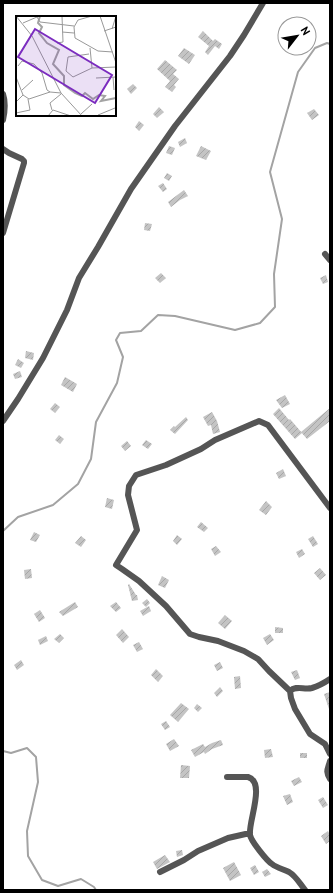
<svg xmlns="http://www.w3.org/2000/svg" width="333" height="893" viewBox="0 0 333 893" font-family="'PT Sans',sans-serif">
	<style>
		.lines { fill: none; stroke-linecap: round; stroke-linejoin: round }
		.stream { stroke: #a3a3a3; stroke-width: 2 }
		.building { fill: url(#building-hatch) }
		.minor { stroke: #555; stroke-width: 6 }
		.inset-river { fill: none; stroke: #a3a3a3; stroke-width: 2 }
		.inset-road { fill: none; stroke: #999; stroke-width: 1 }
		.view { fill: #7b2cbf; fill-opacity: 0.15; stroke: #7b2cbf; stroke-width: 2 }
		.inset-edge { fill: none; stroke: #000; stroke-width: 2 }
	</style>
	<defs>
		<pattern id="building-hatch" width="6" height="6" patternUnits="userSpaceOnUse"><rect width="6" height="6" fill="#c4c4c4"/><path d="M-1 1l2-2M0 6l6-6M5 7l2-2" fill="none" stroke="#a7a7a7"/></pattern>
	</defs>
	<rect width="100%" height="100%" fill="#fff"/>
	<g class="lines">
		<!-- stream -->
		<path class="stream" d="M3 531 18 517 53 505 78 484 91 459 96 422 117 383 123 357 116 340 120 333 141 331 158 315 175 316 235 330 260 323 275 307 274 274 282 219 270 172 298 72 315 48 327 43 330 44
			M3 751 11 753 27 748 36 757 38 782 27 831 28 856 42 880 58 886 81 879 94 887 96 890"/>
	</g>
	<!-- building -->
	<path class="building" d="M203 31 213 41 215 39 222 44 219 49 215 46 208 55 205 52 209 46 198 37Z
		M184 48 195 55 189 64 178 56Z
		M165 60 177 70 173 74 179 79 174 85 176 87 172 92 165 87 170 81 157 69Z
		M133 84 137 88 131 94 127 89Z
		M159 107 164 112 157 118 153 114Z
		M314 109 319 115 312 120 307 113Z
		M139 121 144 125 139 131 135 127Z
		M185 138 187 143 180 147 178 142Z
		M169 146 175 148 172 155 166 153Z
		M201 146 211 151 206 160 196 156Z
		M167 173 172 176 169 181 164 178Z
		M163 183 167 189 163 192 158 186Z
		M184 190 188 196 180 200 171 207 168 202Z
		M145 223 152 224 150 231 144 230Z
		M161 273 166 278 160 283 155 278Z
		M326 275 328 282 323 284 320 278Z
		M26 351 34 353 33 360 25 358Z
		M18 359 24 363 21 368 15 365Z
		M20 371 22 377 15 379 13 374Z
		M65 377 77 384 73 392 61 385Z
		M285 395 290 404 282 408 276 400Z
		M55 403 60 407 55 413 50 409Z
		M279 408 289 420 290 419 302 433 295 439 273 414Z
		M330 408V421L307 439 301 432Z
		M212 412 217 421 220 432 213 434 211 425 208 426 203 417Z
		M186 417 188 420 175 434 170 430 174 426 175 427Z
		M59 435 64 439 60 444 55 440Z
		M146 440 152 444 148 449 142 445Z
		M127 441 131 446 125 451 121 446Z
		M283 469 286 476 279 479 276 473Z
		M107 498 114 500 112 509 105 507Z
		M266 501 272 507 266 515 259 510Z
		M201 522 208 528 204 532 197 527Z
		M34 532 40 535 36 542 30 540Z
		M177 535 182 539 177 545 173 541Z
		M81 536 86 540 81 547 75 543Z
		M313 536 318 544 313 547 308 539Z
		M216 546 221 552 215 556 211 549Z
		M302 549 305 554 299 558 296 552Z
		M320 568 326 575 320 580 314 573Z
		M31 569 32 578 25 579 24 570Z
		M162 576 169 580 165 588 158 585Z
		M129 584 136 595H137L138 600 132 601 128 585Z
		M147 599 150 603 146 607 142 603Z
		M75 602 78 607 63 616 59 612Z
		M116 602 121 608 116 612 110 606Z
		M149 606 151 611 143 616 140 611Z
		M40 610 45 618 39 622 34 614Z
		M225 615 232 621 225 629 218 623Z
		M275 627 283 628V633H275Z
		M122 629 129 637 123 643 116 635Z
		M60 634 64 638 59 643 54 639Z
		M270 634 274 640 267 645 263 638Z
		M46 636 48 641 40 645 38 640Z
		M139 642 143 649 137 652 133 645Z
		M21 660 24 665 17 670 14 665Z
		M220 662 223 668 217 671 214 665Z
		M156 669 163 676 158 682 151 675Z
		M297 670 300 678 295 680 291 672Z
		M240 676 241 688 235 689 234 677Z
		M220 687 223 691 217 697 214 693Z
		M330 692V709H329L324 694Z
		M181 703 189 709 178 722 170 715Z
		M197 704 202 708 198 712 194 708Z
		M166 721 170 727 165 730 161 724Z
		M174 739 179 746 170 751 166 744Z
		M221 740 223 745 212 749 205 754 204 752 195 757 191 750 203 744 205 747 212 743Z
		M271 749 273 757 265 758 264 750Z
		M300 753H307V758H300Z
		M181 765 190 766 189 778H180Z
		M299 777 302 782 294 786 291 781Z
		M290 794 293 802 287 805 283 796Z
		M323 797 328 805 323 808 318 800Z
		M328 831 330 835V841L326 844 321 836Z
		M182 850 183 855 177 857 176 851Z
		M165 855 170 862 157 869 153 862Z
		M234 862 241 875 230 881 223 868Z
		M255 865 259 872 254 875 250 868Z
		M267 869 271 874 265 877 262 872Z"/>
	<g class="lines">
		<!-- minor -->
		<path class="minor" d="M3 94C6 103 5 111 3 120
			M3 149 9 153 22 159 24 161V163L3 233
			M325 254 330 260
			M3 421 18 399 43 358 67 310 79 278 98 247 131 189 175 126 230 56 244 35 263 3
			M330 508 268 425 259 421 215 440 201 449 166 465 136 475 129 486 128 495 137 530 116 565 122 569 139 581 166 606 190 634 199 637 218 641 244 651 258 659 269 671 290 691 291 698 295 709 310 734 325 744 330 754
			M290 691C296 685 304 690 312 688 319 686 324 683 330 679
			M330 761C328 769 325 771 330 779
			M227 777H248C266 782 248 822 250 835 251 841 267 861 272 864 277 868 283 869 289 872 296 876 300 884 305 890
			M160 872 184 860 198 851 228 838 250 833"/>
	</g>
	<!-- overview -->
	<g transform="translate(16 16)">
		<rect width="100" height="100" fill="#fff"/>
		<path class="inset-river" d="M24 0 22 7 26 11 23 17 31 27 43 34 37 48 48 60V69L59 77 66 80 69 77 77 83 83 79 89 80 85 85 100 82"/>
		<path class="inset-road" d="M0 0 16 20 45 77 66 100M76 0 62 4 58 11 59 22 82 35 97 36M84 0 100 47M7 7 21 1 24 6 58 10M96 13 100 0M88 15 100 11M46 16 58 17M41 27 47 26 46 0M74 32 76 52M73 38 52 41 50 55 57 61 76 52 100 51M2 50 6 45 18 48 26 57 31 74 34 76M0 61 7 79M97 61 98 74M80 62 100 61M6 74 17 64M0 86 7 79 13 83 34 76 45 77M36 94 34 87 45 78M0 97 14 94 12 83M65 98 76 88M82 99 99 92M32 100 37 94 55 100"/>
		<path class="view" d="M19 13 96 59 79 87 2 41Z"/>
		<rect width="100" height="100" class="inset-edge"/>
	</g>
	<!-- border -->
	<rect width="333" height="893" fill="none" stroke="#000000" stroke-width="8"/>
	<!-- north arrow -->
	<g transform="translate(297 36) rotate(59)"><circle r="19" fill="#ffffff" stroke="#999999"/>
	<path d="M0-3L7 15L0 10L-7 15Z" fill="#000000"/>
	<text y="-6" font-size="11" font-weight="bold" text-anchor="middle" fill="#000000">N</text>
	</g>
</svg>
